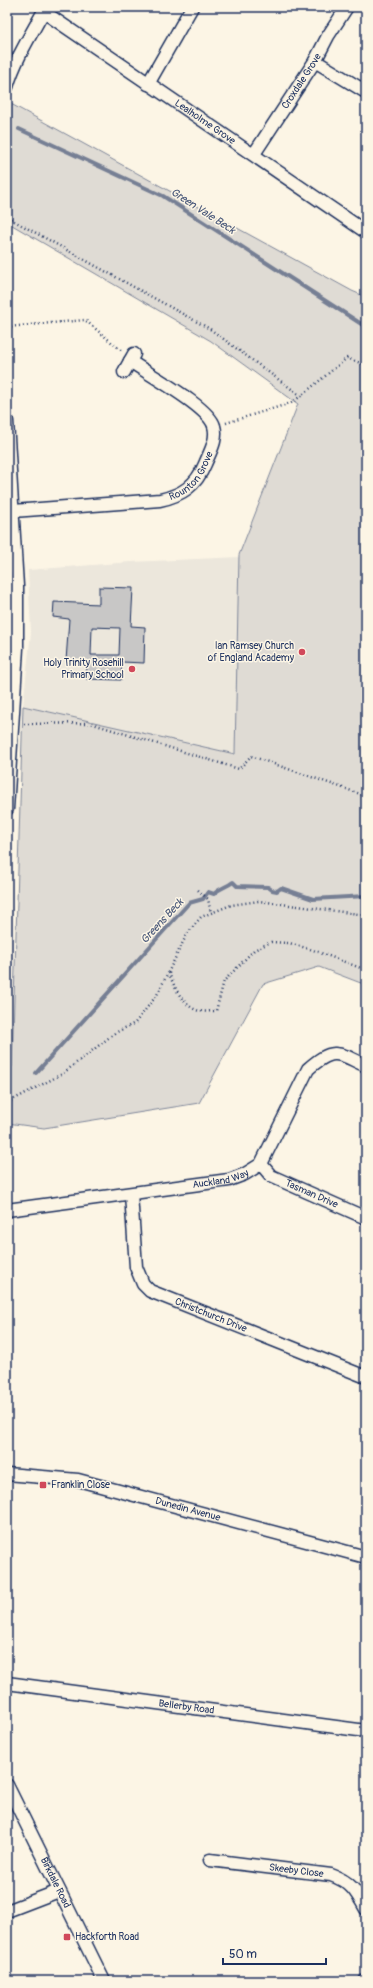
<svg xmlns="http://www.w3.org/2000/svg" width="373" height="1988" viewBox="0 0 373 1988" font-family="Pangolin,sans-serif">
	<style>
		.built { fill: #ece7dc }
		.green { fill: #dfdbd4; stroke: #7d8599 }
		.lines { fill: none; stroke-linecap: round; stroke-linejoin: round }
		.stream { stroke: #767f94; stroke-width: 4 }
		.building { fill: #c8c7c6; stroke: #1b2f5e; fill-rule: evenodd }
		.street-casing { stroke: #1b2f5e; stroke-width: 15 }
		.path { stroke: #1b2f5e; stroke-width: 2.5; stroke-dasharray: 1 3; stroke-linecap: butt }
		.street { stroke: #fcf5e5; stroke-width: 12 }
		.poi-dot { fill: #d1495b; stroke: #fcf5e5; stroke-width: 1.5 }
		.labels { text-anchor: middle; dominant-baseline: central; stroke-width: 3; stroke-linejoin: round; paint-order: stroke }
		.street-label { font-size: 10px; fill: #1b2f5e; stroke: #fcf5e5 }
		.poi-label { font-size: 10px; fill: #1b2f5e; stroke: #fcf5e5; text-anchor: end }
		.water-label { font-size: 11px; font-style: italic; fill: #485779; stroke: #fcf5e5 }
	</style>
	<rect width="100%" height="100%" fill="#fcf5e5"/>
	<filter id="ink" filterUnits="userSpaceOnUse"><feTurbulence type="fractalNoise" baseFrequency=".025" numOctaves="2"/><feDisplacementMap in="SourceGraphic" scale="8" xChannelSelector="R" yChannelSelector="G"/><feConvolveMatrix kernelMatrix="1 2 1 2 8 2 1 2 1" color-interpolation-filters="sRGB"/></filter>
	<g filter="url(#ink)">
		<!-- built -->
		<path class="built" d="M240 557 235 754 23 706 31 632 28 570 131 562Z"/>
		<!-- green -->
		<path class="green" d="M11 104 352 291 366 297V985L319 967 263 984 199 1103 44 1128 7 1123V1083L12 1066 23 706 235 754 239 555 298 404 211 341 7 222V119Z"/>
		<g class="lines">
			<!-- stream -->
			<path class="stream" d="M19 129 163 196 366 327
				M36 1073 189 903 203 899 208 892 214 894C219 888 227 887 233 882L237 886 268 887 272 890 277 891 281 888 313 899 366 896"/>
		</g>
		<!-- building -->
		<path class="building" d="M99 587 133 588 131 626 145 627 144 663 122 662 121 680 86 679 87 662 66 661 69 619 53 617 54 602 99 604ZM92 627 120 628 119 655H91Z"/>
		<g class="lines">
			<!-- street casing -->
			<g class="street-casing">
				<g id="street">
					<path id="s1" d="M44 12 366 232"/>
					<path d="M315 61 366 92"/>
					<path d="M148 84 192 7"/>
					<path d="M7 87C15 59 32 33 46 7"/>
					<path id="s2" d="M254 154 315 61 328 36 347 7"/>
					<path d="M124 372 134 354"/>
					<path d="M7 421 17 586V648L7 809"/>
					<path id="s3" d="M13 511 160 500C182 495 196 486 205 464 210 452 218 439 214 426 209 407 148 374 130 361"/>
					<path id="s4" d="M261 1164 271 1176 366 1218"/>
					<path id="s5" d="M131 1194 136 1267 143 1284 150 1291 366 1377"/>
					<path id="s6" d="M7 1210 229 1180 245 1174 261 1164 308 1069C333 1047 338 1052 366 1066"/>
					<path id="s7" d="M7 1474 78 1480 366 1557"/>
					<path id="s8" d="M7 1683 366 1731"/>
					<path id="s9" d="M7 1785 104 1981"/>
					<path id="s10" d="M210 1860 331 1875C351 1882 356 1891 366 1909"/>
					<path d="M7 1911 59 1891"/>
					<path d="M365 1981H366"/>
				</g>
			</g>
			<!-- path -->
			<path class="path" d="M7 217 210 329 301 396 347 358 366 365
				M7 327 85 320 122 351
				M226 423 291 403 301 396
				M24 724 90 723 239 769 251 756 366 796
				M198 890 208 899 211 913
				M169 973C174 987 184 1008 200 1011 205 1012 212 1011 216 1011L224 981 254 950 271 942 289 943 313 950 366 970
				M7 1103 62 1074 115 1033 135 1023 157 995 187 934 201 917 231 905 259 901 366 915"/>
			<!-- street -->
			<use href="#street" class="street"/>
		</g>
	</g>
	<!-- markers -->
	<g class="poi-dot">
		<circle cx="302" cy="652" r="4"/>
		<circle cx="132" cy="669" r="4"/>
		<rect x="39" y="1481" width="8" height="8" rx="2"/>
		<rect x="63" y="1933" width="8" height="8" rx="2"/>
	</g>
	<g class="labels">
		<!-- street labels -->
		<g class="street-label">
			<text stroke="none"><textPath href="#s2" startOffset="87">Croxdale Grove</textPath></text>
			<text stroke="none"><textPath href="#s1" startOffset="195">Lealholme Grove</textPath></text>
			<text stroke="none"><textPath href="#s3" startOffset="189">Rounton Grove</textPath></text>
			<text stroke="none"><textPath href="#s6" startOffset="216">Auckland Way</textPath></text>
			<text stroke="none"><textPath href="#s4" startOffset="60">Tasman Drive</textPath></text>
			<text stroke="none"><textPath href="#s5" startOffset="167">Christchurch Drive</textPath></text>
			<text stroke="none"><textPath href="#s7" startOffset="185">Dunedin Avenue</textPath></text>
			<text stroke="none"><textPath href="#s8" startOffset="181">Bellerby Road</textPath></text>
			<text stroke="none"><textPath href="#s10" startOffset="87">Skeeby Close</textPath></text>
			<text stroke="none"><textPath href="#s9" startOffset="109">Birkdale Road</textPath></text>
		</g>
		<!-- poi labels -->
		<g class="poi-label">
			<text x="294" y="646">Ian Ramsey Church<tspan x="294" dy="12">of England Academy</tspan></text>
			<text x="124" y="663">Holy Trinity Rosehill<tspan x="124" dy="12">Primary School</tspan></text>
			<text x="51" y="1485" text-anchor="start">Franklin Close</text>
			<text x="75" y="1937" text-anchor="start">Hackforth Road</text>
		</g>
		<!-- water labels -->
		<g class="water-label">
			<text transform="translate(203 211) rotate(33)">Green Vale Beck</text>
			<text transform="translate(162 921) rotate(-47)">Greens Beck</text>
		</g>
	</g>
	<!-- margin -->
	<rect width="373" height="1988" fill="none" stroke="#fcf5e5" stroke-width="24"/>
	<rect x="12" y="12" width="349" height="1964" fill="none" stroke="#1b2f5e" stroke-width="1.5" filter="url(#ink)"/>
	<!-- scale -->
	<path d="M223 1958v6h103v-6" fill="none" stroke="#1b2f5e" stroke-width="2"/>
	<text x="229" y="1958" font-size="12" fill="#1b2f5e" stroke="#fcf5e5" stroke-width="3" paint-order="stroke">50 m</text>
</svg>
